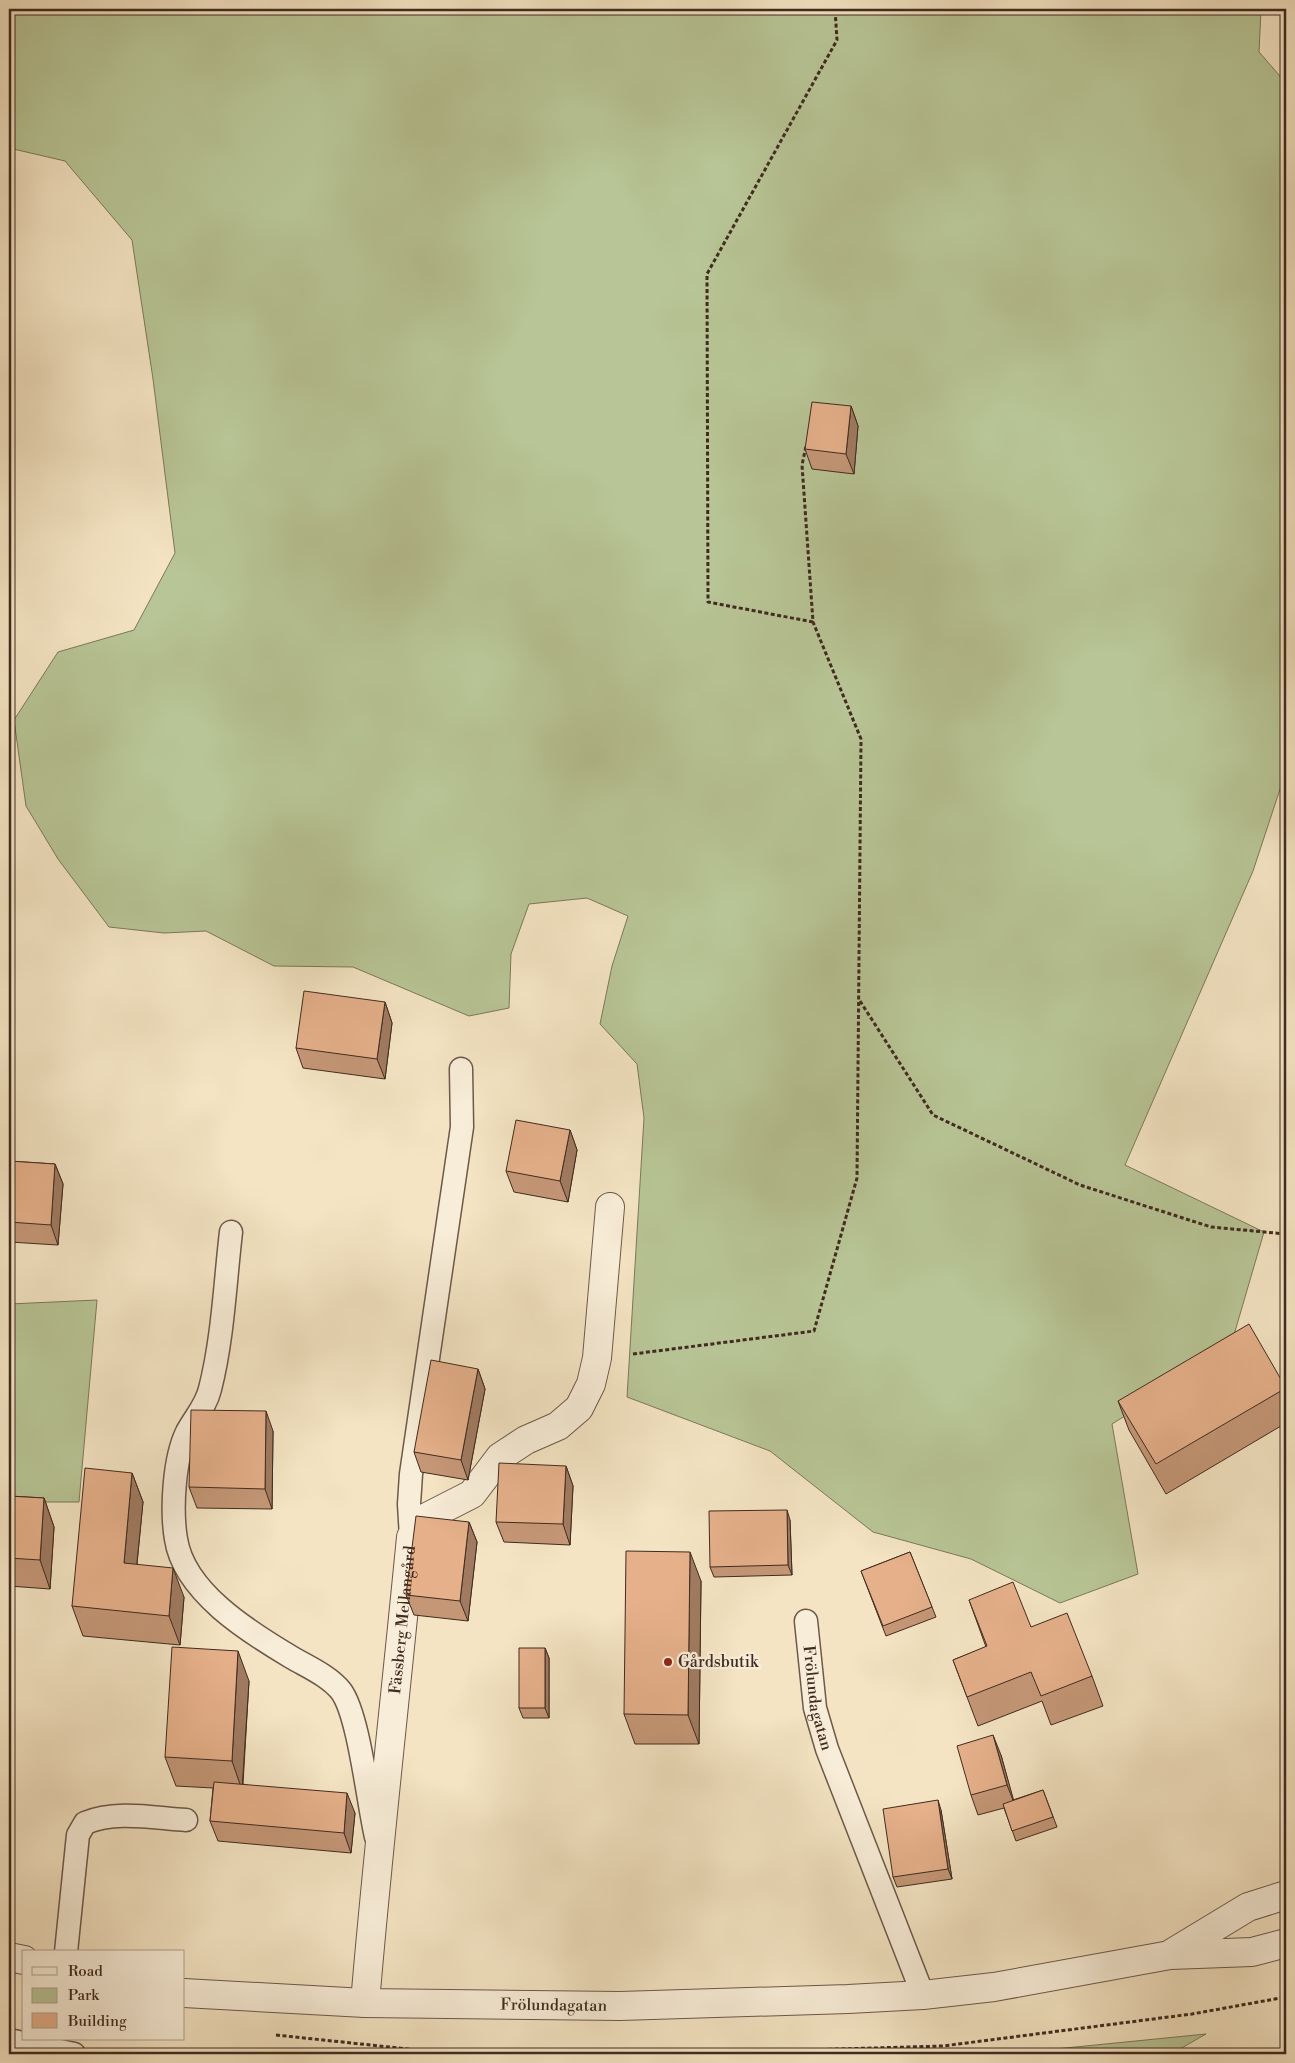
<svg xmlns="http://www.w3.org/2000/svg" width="1295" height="2063" viewBox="0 0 1295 2063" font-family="'Libre Bodoni',serif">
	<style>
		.green { fill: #b8c596; stroke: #7c785b }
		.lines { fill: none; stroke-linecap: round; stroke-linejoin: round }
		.lane-casing { stroke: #6d5949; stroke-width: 25 }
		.street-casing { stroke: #6d5949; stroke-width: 30 }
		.path { stroke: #402b20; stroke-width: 3; stroke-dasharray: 4 2.5; stroke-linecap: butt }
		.lane { stroke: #f8edd8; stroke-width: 22 }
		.street { stroke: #f8edd8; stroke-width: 28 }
		.wall { fill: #c59777; stroke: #402b20 }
		.shaded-wall { fill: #a07b61; stroke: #402b20 }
		.building { fill: #e5b08a; stroke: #402b20 }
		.poi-dot { fill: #8f2418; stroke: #f8edd8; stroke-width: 2 }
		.labels { text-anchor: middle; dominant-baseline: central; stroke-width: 4.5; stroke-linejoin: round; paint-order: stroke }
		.street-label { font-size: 16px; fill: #402b20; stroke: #f8edd8 }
		.poi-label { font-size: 16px; fill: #402b20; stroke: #f8edd8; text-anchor: start }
	</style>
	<rect width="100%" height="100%" fill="#f4e4c3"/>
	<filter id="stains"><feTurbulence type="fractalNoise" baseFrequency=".004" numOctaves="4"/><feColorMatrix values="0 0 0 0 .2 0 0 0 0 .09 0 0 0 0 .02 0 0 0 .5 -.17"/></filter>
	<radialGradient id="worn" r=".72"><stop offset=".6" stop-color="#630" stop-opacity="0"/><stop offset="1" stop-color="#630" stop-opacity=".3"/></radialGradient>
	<!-- green -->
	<path class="green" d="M9 9H1261L1259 52 1286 83V771L1253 871 1125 1165 1264 1232 1229 1352 1112 1424 1138 1574 1060 1603 971 1559 873 1532 770 1451 627 1397 644 1118 637 1064 600 1024 612 966 628 916 587 898 529 904 511 954 509 1008 469 1016 353 967 274 966 206 931 164 933 109 927 58 859 26 806 14 720 58 652 134 630 175 553 153 379 132 240 65 161 9 148Z
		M97 1300 79 1502H9V1304Z
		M1206 2034 1171 2054H1005Z"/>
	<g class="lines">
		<!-- lane casing -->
		<g class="lane-casing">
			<g id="lane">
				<path d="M231 1232C225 1283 223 1338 210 1389 206 1406 195 1417 187 1432 174 1458 171 1510 176 1539 184 1592 249 1632 291 1657 308 1667 329 1676 341 1691 359 1715 368 1803 376 1837"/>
				<path d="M411 1537 409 1504 411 1474 462 1127 461 1069"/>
				<path id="s1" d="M806 1621 815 1708 827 1749 923 1995"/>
				<path d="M66 1952 78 1835 85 1823C116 1810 153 1818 186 1820"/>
				<path d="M9 2040 74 2054"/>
			</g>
		</g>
		<!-- street casing -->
		<g class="street-casing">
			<g id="street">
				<path d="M1172 1953 1248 1907 1286 1895"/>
				<path d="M9 1957 24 1960"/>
				<path id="s2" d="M184 1993 365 2003 620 2006 848 1999 923 1995 994 1987 1170 1955 1252 1952 1286 1943"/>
				<path id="s3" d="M365 2003C378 1848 396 1693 411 1537L421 1520 472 1494 500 1457 526 1440 558 1426 579 1408 591 1384 597 1358 610 1207"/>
			</g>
		</g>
		<!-- path -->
		<path class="path" d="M813 622 708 602 707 274 837 40 835 9
			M860 1001 933 1115 1080 1185 1211 1227 1286 1234
			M633 1354 814 1331 857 1178 861 739 813 622 802 465 806 446
			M276 2035 455 2054H536
			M666 2054 943 2046 1192 2014 1286 1997"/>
		<!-- lane -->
		<use href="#lane" class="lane"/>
		<!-- street -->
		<use href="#street" class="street"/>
	</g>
	<!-- wall -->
	<path class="wall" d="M851 406 858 426 854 474 812 469 805 449Z
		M1286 808V836L1282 826Z
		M385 1002 392 1023 385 1079 303 1068 296 1048Z
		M570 1130 577 1150 568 1202 514 1192 506 1171Z
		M9 1161 55 1164 63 1184 58 1245 9 1242Z
		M478 1369 485 1389 468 1480 421 1472 414 1452Z
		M1286 1387V1423L1166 1494 1129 1430 1118 1401Z
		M273 1431 272 1509 197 1508 189 1487Z
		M566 1466 573 1486 570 1545 504 1542 496 1522Z
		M132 1473 143 1502 137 1564 184 1597 180 1645 83 1636 72 1606Z
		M9 1496 44 1498 54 1527 50 1589 9 1586Z
		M790 1520 792 1575 714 1577 710 1567Z
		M469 1522 477 1542 468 1621 414 1615 406 1595Z
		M910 1552 936 1617 886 1636 861 1571Z
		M701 1581 699 1744H635L624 1714Z
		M969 1600 1031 1627 1092 1676 1103 1706 1051 1725 1042 1701 978 1726 953 1660 986 1647Z
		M545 1648 549 1658V1718H523L519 1708Z
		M249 1681 243 1784 355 1813 351 1853 218 1841 210 1821 213 1788 176 1786 165 1757Z
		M1001 1755 1013 1800 1043 1790 1057 1827 1016 1841 1004 1808 978 1815 971 1795Z
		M941 1810 952 1879 897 1887 893 1877Z"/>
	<!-- shaded-wall -->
	<path class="shaded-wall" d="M851 406 858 426 854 474 846 454Z
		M385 1002 392 1023 385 1079 377 1059Z
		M570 1130 577 1150 568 1202 560 1181Z
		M55 1164 63 1184 58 1245 51 1225Z
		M478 1369 485 1389 468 1480 461 1460Z
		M266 1411 273 1431 272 1509 265 1489Z
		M566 1466 573 1486 570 1545 563 1524Z
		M132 1473 143 1502 134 1592 124 1563Z
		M44 1498 54 1527 50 1589 40 1560Z
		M787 1510 790 1520 792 1575 788 1565Z
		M469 1522 477 1542 468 1621 460 1601Z
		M690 1552 701 1581 699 1744 688 1715Z
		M173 1568 184 1597 180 1645 169 1616Z
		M545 1648 549 1658V1718L545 1708Z
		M238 1651 249 1681 242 1790 232 1761Z
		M993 1735 1001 1755 1015 1805 1007 1785Z
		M347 1793 355 1813 351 1853 344 1833Z
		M938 1800 941 1810 952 1879 948 1869Z"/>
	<!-- building -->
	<path class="building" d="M812 402 851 406 846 454 805 449Z
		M1286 808V827L1282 826Z
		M304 991 385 1002 377 1059 296 1048Z
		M516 1120 570 1130 560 1181 506 1171Z
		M9 1161 55 1164 51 1225 9 1222Z
		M1249 1324 1286 1388 1156 1464 1118 1401Z
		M431 1360 478 1369 461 1460 414 1452Z
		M191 1410 266 1411 265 1489 189 1487Z
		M499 1463 566 1466 563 1524 496 1522Z
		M85 1468 132 1473 124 1563 173 1568 169 1616 72 1606Z
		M9 1496 44 1498 40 1560 9 1558Z
		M787 1510 788 1565 710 1567 709 1511Z
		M416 1516 469 1522 460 1601 406 1595Z
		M626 1551 690 1552 688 1715 624 1714Z
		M910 1552 932 1607 883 1626 861 1571Z
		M1013 1582 1031 1627 1067 1613 1092 1676 1041 1696 1031 1672 967 1697 953 1660 987 1646 969 1600Z
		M172 1647 238 1651 232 1761 165 1757Z
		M519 1648H545V1708H519Z
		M993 1735 1007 1785 971 1795 957 1746Z
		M214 1782 347 1793 344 1833 210 1821Z
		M1043 1790 1053 1817 1012 1831 1003 1804Z
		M938 1800 948 1869 893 1877 883 1809Z"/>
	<!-- markers -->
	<circle class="poi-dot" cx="668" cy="1662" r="5"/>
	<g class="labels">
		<!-- street labels -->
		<g class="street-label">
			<text stroke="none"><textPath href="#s3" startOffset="385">Fässberg Mellangård</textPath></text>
			<text stroke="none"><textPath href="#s1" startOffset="78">Frölundagatan</textPath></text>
			<text stroke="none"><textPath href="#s2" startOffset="370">Frölundagatan</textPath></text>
		</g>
		<!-- poi labels -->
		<g class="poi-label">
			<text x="678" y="1662">Gårdsbutik</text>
		</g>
	</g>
	<!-- margin -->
	<rect width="1295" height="2063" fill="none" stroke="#f4e4c3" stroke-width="30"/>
	<rect x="10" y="10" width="1275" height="2043" fill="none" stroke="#402b20" stroke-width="2.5"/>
	<rect x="15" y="15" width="1265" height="2033" fill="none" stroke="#402b20"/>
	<!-- legend -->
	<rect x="22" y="1950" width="162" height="90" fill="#f8edd8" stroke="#ae9f8e"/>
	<rect x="32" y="1967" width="25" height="8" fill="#f8edd8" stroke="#ae9f8e"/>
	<text x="68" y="1976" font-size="15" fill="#402b20">Road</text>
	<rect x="32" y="1988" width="25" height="15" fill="#b8c596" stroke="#ae9f8e"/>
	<text x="68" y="2000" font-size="15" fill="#402b20">Park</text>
	<rect x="32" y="2013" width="25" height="15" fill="#e5b08a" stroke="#ae9f8e"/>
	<text x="68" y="2026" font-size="15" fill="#402b20">Building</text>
	<rect width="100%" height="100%" filter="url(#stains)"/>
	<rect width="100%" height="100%" fill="url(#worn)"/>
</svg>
